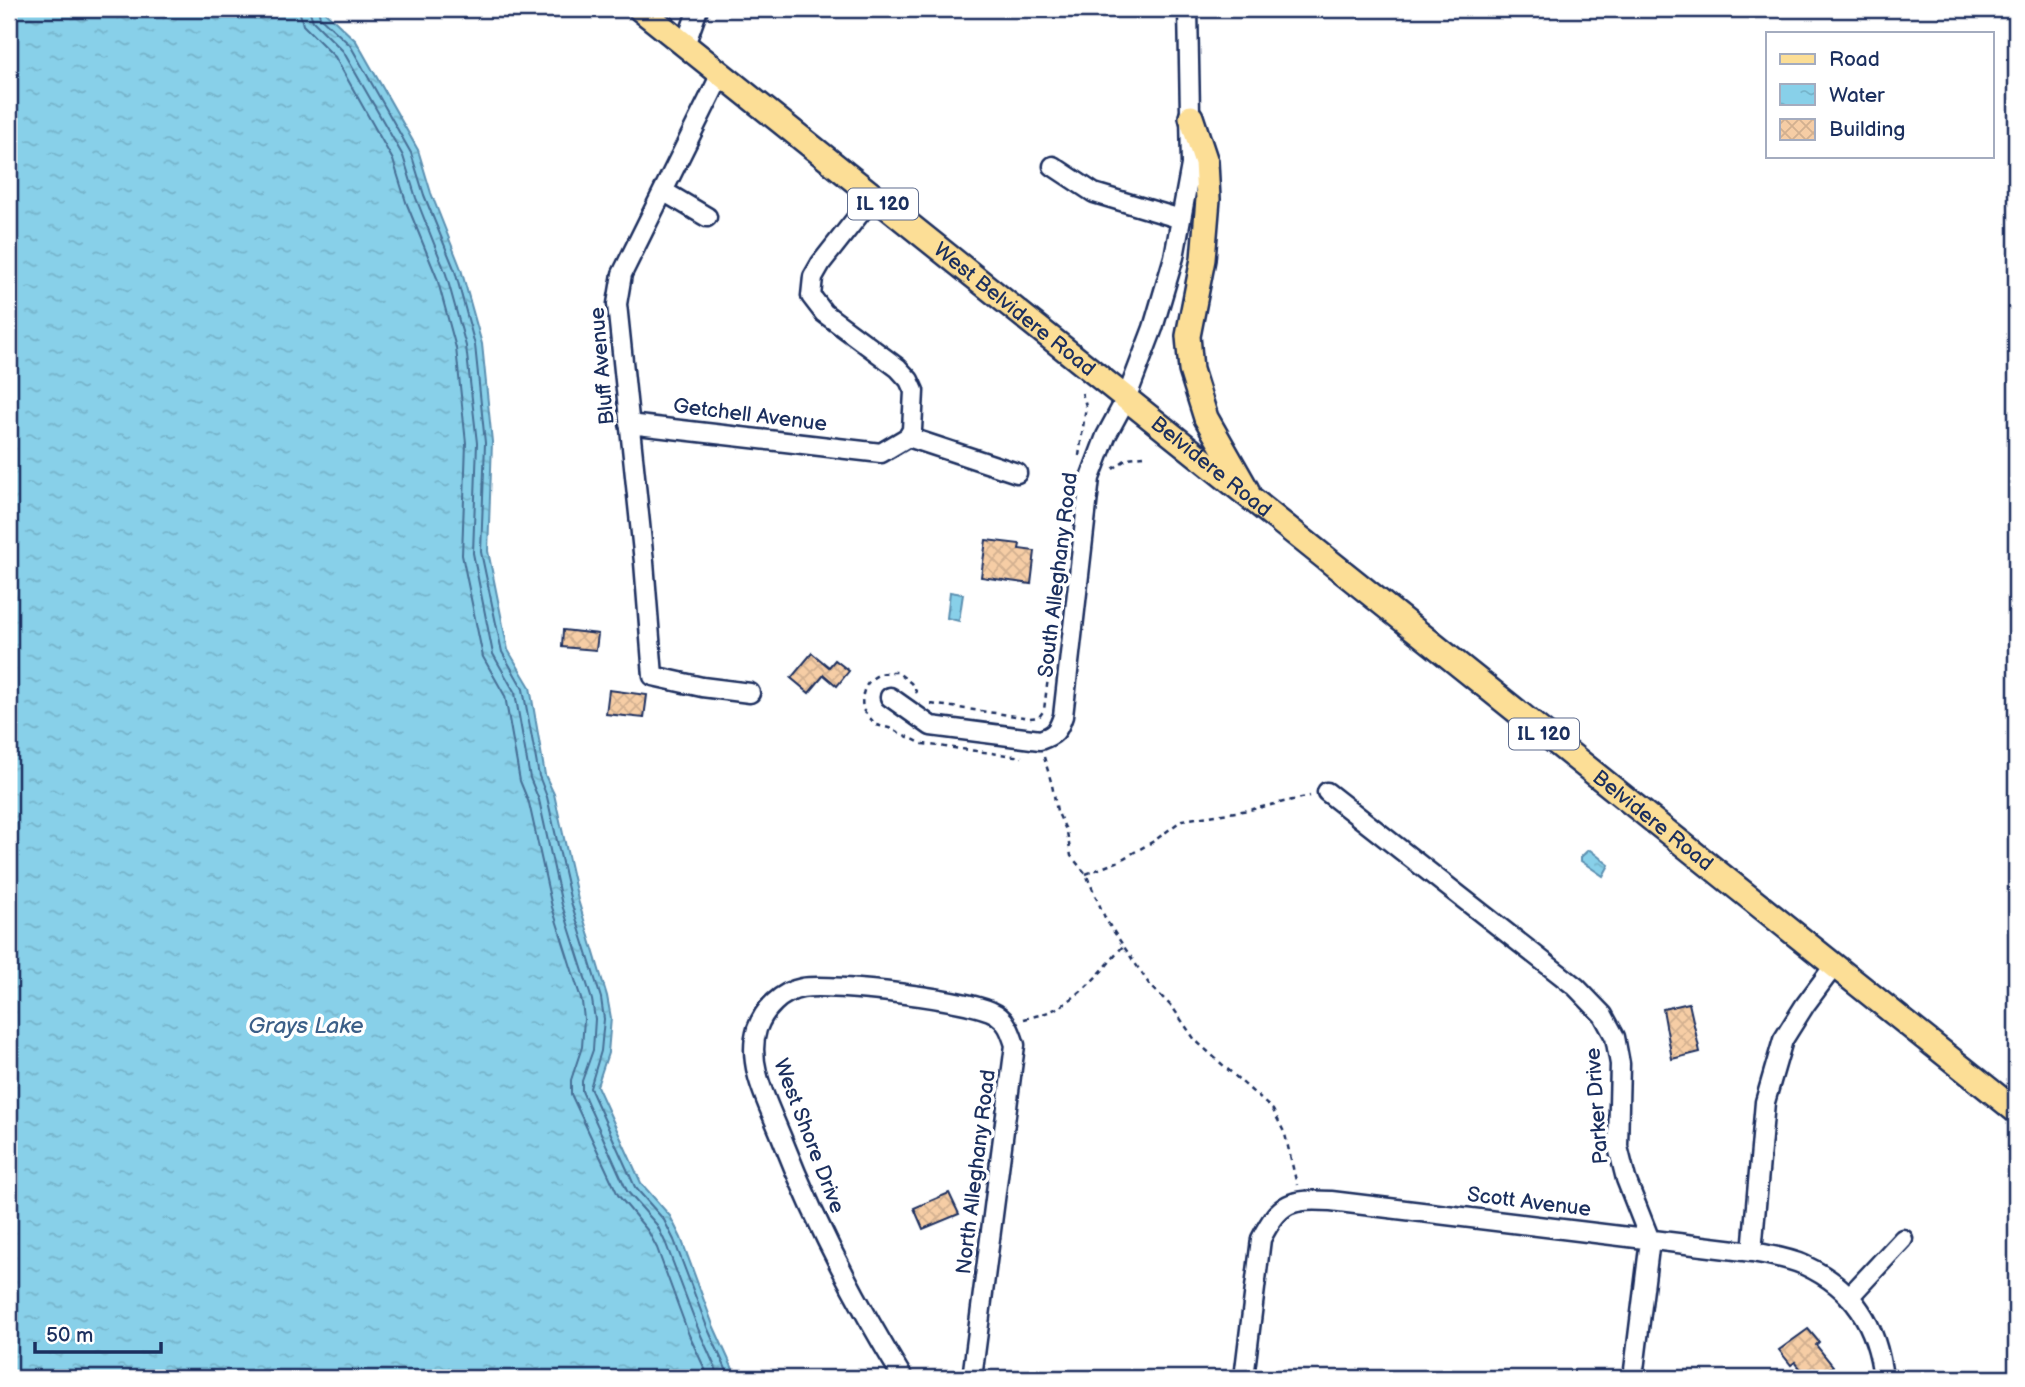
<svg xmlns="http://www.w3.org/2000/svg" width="2025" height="1387" viewBox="0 0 2025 1387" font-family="'Balsamiq Sans',sans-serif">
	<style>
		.water { fill: url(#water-ripples); stroke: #5c90b1; stroke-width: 2 }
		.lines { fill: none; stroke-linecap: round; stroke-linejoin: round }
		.shore { stroke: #476f96; stroke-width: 2 }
		.building { fill: url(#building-cross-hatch); stroke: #1b2f5e; stroke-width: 2 }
		.minor-casing { stroke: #1b2f5e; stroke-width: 23 }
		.major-casing { stroke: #1b2f5e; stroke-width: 28 }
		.path { stroke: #1b2f5e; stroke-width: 2.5; stroke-dasharray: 5 5; stroke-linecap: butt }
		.minor { stroke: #fff; stroke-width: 18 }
		.major { stroke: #fcde96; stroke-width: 23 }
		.labels { text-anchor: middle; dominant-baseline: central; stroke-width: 7; stroke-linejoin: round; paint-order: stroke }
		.shield { fill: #fff; stroke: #5f6d8e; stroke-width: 2 }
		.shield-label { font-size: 19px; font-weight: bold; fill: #1b2f5e }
		.street-label { font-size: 21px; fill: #1b2f5e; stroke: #fff }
		.water-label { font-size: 23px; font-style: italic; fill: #3c5f88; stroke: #fff }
	</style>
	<defs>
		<pattern id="water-ripples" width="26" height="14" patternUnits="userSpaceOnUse" patternTransform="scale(1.75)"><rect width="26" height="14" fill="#88d0e9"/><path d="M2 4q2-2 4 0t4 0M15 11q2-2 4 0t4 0" fill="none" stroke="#75b3ca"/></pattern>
		<pattern id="building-cross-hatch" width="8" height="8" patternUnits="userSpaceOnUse" patternTransform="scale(1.75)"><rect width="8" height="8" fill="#f6cda5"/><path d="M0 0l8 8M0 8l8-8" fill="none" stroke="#d2b090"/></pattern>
	</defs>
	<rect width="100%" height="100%" fill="#fff"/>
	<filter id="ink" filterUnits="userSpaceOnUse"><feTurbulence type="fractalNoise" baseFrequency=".0143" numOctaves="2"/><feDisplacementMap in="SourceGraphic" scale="14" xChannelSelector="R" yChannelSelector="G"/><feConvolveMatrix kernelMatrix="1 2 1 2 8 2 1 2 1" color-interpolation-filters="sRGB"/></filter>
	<g filter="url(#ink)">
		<!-- water -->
		<path class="water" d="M9 9H322L356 41 418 150 431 193 461 269 482 344 492 442 488 551 508 650 530 687 545 775 554 794 578 900 607 996 611 1018 608 1053 597 1086 641 1183 670 1216 681 1238 713 1325 737 1378H9Z
			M950 592 963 594 959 621 947 618Z
			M1590 850 1609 865 1603 876 1581 861V857L1587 851Z"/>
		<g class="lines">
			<!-- shore -->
			<path class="shore" d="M299 9 303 25 335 57 393 160 406 202 437 278 456 348 466 443 462 555 483 657 505 696 520 781 529 803 552 907 582 1002 584 1019 582 1047 571 1080V1094L618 1195 648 1231 657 1248 689 1335 709 1378
				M309 9 313 21 343 51 403 156 416 198 446 274 466 346 477 443 473 553 493 654 515 693 530 778 539 800 562 905 592 1000 595 1019 593 1050 582 1081V1091L627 1191 657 1225 666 1244 699 1331 720 1378
				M318 9 320 17 350 45 411 153 424 195 455 271 475 345 485 443 481 552 502 652 523 689 539 776 547 797 571 902 601 998 604 1019 601 1051 590 1088 635 1187 664 1220 674 1240 707 1327 730 1378"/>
		</g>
		<!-- building -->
		<path class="building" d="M986 540 1020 544 1019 549 1035 551 1031 584 981 577Z
			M563 630 598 634 596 650 562 647Z
			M812 653 829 667 835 660 849 671 837 686 824 675 809 693 791 678Z
			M609 690 647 695 644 718 606 714Z
			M1689 1003 1700 1052 1672 1059 1663 1009Z
			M949 1193 959 1214 923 1229 914 1208Z
			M1808 1329 1819 1342 1816 1345 1833 1366 1817 1378H1808L1795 1362 1791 1365 1779 1350Z"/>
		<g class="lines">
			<!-- minor casing -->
			<g class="minor-casing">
				<path id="minor" d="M685 45 698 9
					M721 74 622 274 617 304 644 562 653 676 702 687 750 693
					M1053 166 1094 193 1181 219
					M663 191 707 217
					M629 424 881 453 908 437 912 430 914 391 909 380 898 368 824 313 811 296 813 277 821 263 873 197
					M908 437 1017 473
					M890 697 931 726 1040 740C1055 735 1058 731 1063 716L1090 478 1106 436 1126 399 1153 328 1174 257 1191 165 1188 9
					M1327 792 1576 987 1603 1015 1615 1037 1620 1064 1618 1147 1626 1179 1650 1240 1633 1378
					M1752 1252 1765 1102 1783 1040 1805 1005 1834 966
					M1849 1297 1903 1239
					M903 1378C855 1300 814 1221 781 1136 768 1103 746 1065 757 1029 764 1009 781 992 802 988 831 983 973 999 996 1014 1008 1022 1011 1033 1015 1045L972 1378
					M1244 1378 1261 1239C1280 1201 1291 1199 1331 1201L1752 1252C1769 1255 1788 1258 1804 1265 1854 1288 1877 1325 1883 1378"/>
			</g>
			<!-- major casing -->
			<g class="major-casing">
				<g id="major">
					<path id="s1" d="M640 9 2016 1111"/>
					<path d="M1191 117 1206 162 1208 199 1203 259 1188 336 1191 370 1206 418 1247 490"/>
				</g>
			</g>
			<!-- path -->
			<path class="path" d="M1079 456 1086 406 1082 393
				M1113 469 1128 458 1144 456
				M1062 560V542L1066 532
				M917 693 911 683 897 672C872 671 859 686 863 710L876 725 889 728 923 744 1022 757
				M931 704 1030 718 1039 717 1044 710 1051 653
				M1044 757 1052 785 1057 811 1067 832 1071 856 1086 874 1106 920 1149 984 1173 1008 1195 1040 1273 1110 1285 1134 1297 1185
				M1086 874 1117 862 1154 841 1182 820 1249 810 1310 796
				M1024 1019C1035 1016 1046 1014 1057 1008 1083 994 1104 969 1123 946"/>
			<!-- minor -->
			<use href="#minor" class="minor"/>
			<!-- major -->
			<use href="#major" class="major"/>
		</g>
	</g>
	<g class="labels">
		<!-- shield labels -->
		<g class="shield">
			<rect x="848" y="188.5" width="70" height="31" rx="5"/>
			<rect x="1509" y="718.5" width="70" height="31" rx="5"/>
		</g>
		<g class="shield-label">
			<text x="883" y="204">IL 120</text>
			<text x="1544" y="734">IL 120</text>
		</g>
		<!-- street labels -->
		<g class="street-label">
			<text stroke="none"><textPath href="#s1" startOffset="480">West Belvidere Road</textPath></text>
			<text transform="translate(602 366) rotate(-95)">Bluff Avenue</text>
			<text transform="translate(750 415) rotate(7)">Getchell Avenue</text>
			<text stroke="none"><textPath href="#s1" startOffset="732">Belvidere Road</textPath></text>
			<text transform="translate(1058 575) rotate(-83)">South Alleghany Road</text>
			<text stroke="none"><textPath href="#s1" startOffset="1298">Belvidere Road</textPath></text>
			<text transform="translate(1597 1106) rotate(-94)">Parker Drive</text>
			<text transform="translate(809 1136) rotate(69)">West Shore Drive</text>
			<text transform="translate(976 1172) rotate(-83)">North Alleghany Road</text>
			<text transform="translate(1529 1202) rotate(7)">Scott Avenue</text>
		</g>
		<!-- water labels -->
		<g class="water-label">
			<text x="306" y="1026">Grays Lake</text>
		</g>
	</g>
	<!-- margin -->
	<rect width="2025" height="1387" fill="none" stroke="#fff" stroke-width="35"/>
	<rect x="18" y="18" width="1990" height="1352" fill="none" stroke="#1b2f5e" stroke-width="2.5" filter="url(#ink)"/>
	<!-- legend -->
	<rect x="1766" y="32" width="228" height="126" fill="#ffffff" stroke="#a4acbf" stroke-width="2"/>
	<rect x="1780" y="54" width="35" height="10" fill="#fcde96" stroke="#a4acbf" stroke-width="2"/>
	<text x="1829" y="66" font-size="21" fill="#1b2f5e">Road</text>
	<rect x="1780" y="84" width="35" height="21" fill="url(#water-ripples)" stroke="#a4acbf" stroke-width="2"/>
	<text x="1829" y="102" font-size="21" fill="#1b2f5e">Water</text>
	<rect x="1780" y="119" width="35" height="21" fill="url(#building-cross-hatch)" stroke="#a4acbf" stroke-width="2"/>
	<text x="1829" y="136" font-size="21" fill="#1b2f5e">Building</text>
	<!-- scale -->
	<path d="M35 1342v10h126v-10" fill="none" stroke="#1b2f5e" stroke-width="3.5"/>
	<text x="46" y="1342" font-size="21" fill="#1b2f5e" stroke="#ffffff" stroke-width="5" paint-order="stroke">50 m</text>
</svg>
